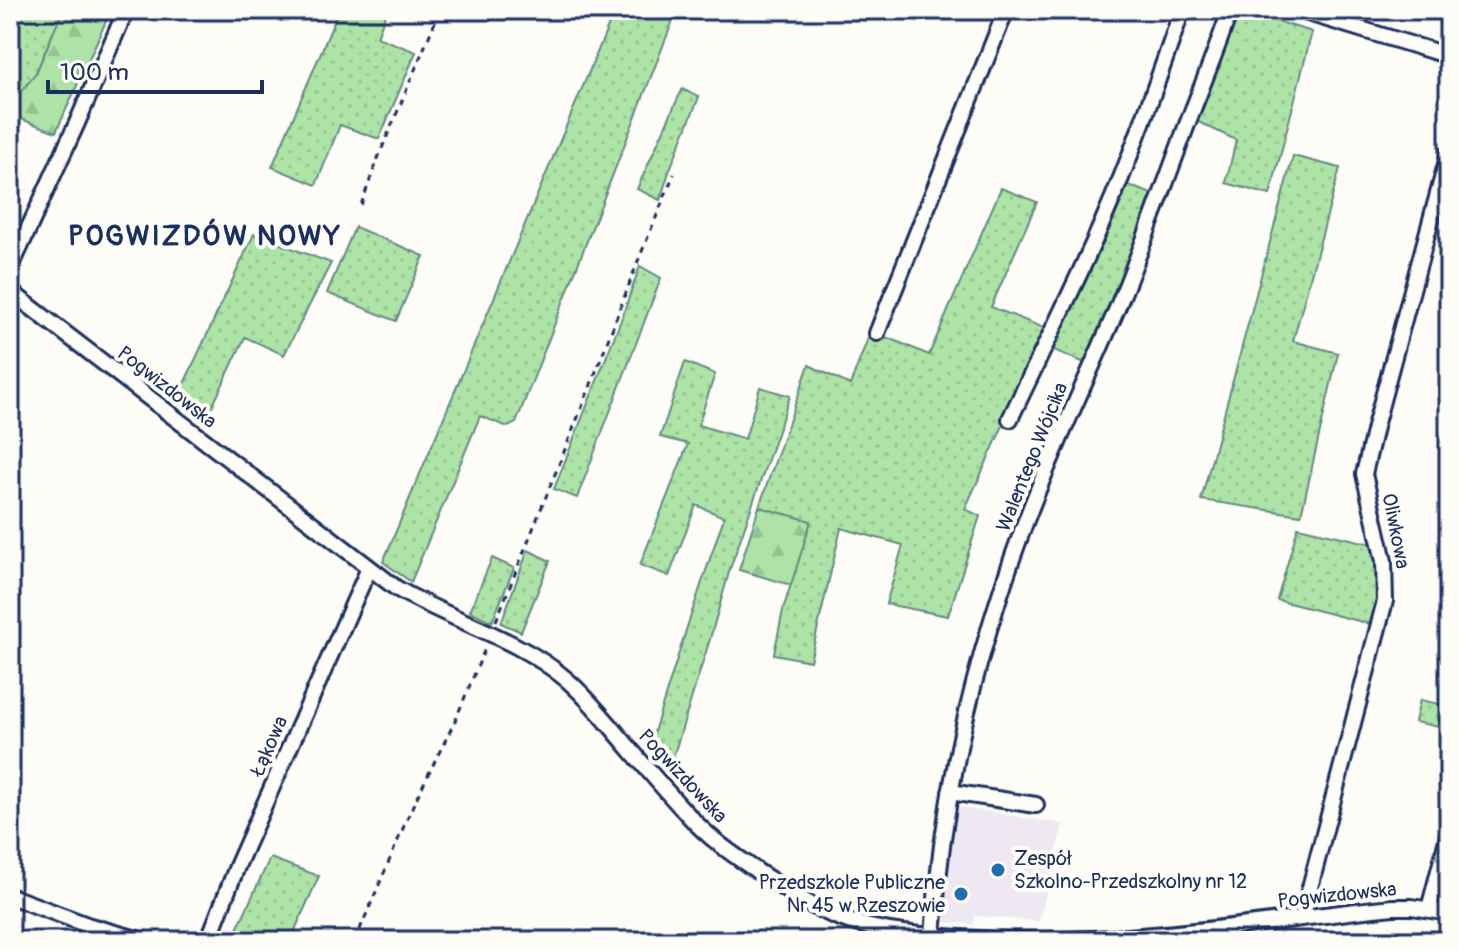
<svg xmlns="http://www.w3.org/2000/svg" width="1459" height="951" viewBox="0 0 1459 951" font-family="Pangolin,sans-serif">
	<style>
		.built { fill: #ede8f2 }
		.grass { fill: url(#grass-dots); stroke: #648982; stroke-width: 2 }
		.forest { fill: url(#forest-firs); stroke: #648982; stroke-width: 2 }
		.lines { fill: none; stroke-linecap: round; stroke-linejoin: round }
		.minor-casing { stroke: #1b2f5e; stroke-width: 20 }
		.path { stroke: #1b2f5e; stroke-width: 3; stroke-dasharray: 6 6; stroke-linecap: butt }
		.minor { stroke: #fdfcf7; stroke-width: 14 }
		.poi-dot { fill: #1f6fb2; stroke: #fdfcf7; stroke-width: 3 }
		.labels { text-anchor: middle; dominant-baseline: central; stroke-width: 8; stroke-linejoin: round; paint-order: stroke }
		.street-label { font-size: 20px; fill: #1b2f5e; stroke: #fdfcf7 }
		.poi-label { font-size: 20px; fill: #1b2f5e; stroke: #fdfcf7; text-anchor: start }
		.district-label { font-size: 28px; font-weight: bold; letter-spacing: 2px; fill: #1b2f5e; stroke: #fdfcf7 }
	</style>
	<defs>
		<pattern id="grass-dots" width="8" height="8" patternUnits="userSpaceOnUse" patternTransform="scale(2)"><rect width="8" height="8" fill="#ade3a6"/><path d="M2 2h.1M6 6h.1" fill="none" stroke="#94c391" stroke-width="1.8" stroke-linecap="round"/></pattern>
		<pattern id="forest-firs" width="22" height="20" patternUnits="userSpaceOnUse" patternTransform="scale(2)"><rect width="22" height="20" fill="#ade3a6"/><path d="M5 1l3.5 6h-7zM16 11l3.5 6h-7z" fill="#94c391"/></pattern>
	</defs>
	<rect width="100%" height="100%" fill="#fdfcf7"/>
	<filter id="ink" filterUnits="userSpaceOnUse"><feTurbulence type="fractalNoise" baseFrequency=".0125" numOctaves="2"/><feDisplacementMap in="SourceGraphic" scale="16" xChannelSelector="R" yChannelSelector="G"/><feConvolveMatrix kernelMatrix="1 2 1 2 8 2 1 2 1" color-interpolation-filters="sRGB"/></filter>
	<g filter="url(#ink)">
		<!-- built -->
		<path class="built" d="M952 806 1063 824 1039 921 975 916 973 924 940 922Z"/>
		<!-- grass -->
		<path class="grass" d="M10 10H63L36 73 10 106Z
			M339 10H387L377 37 416 52 379 139 340 125 316 185 272 167Z
			M615 10 640 19 644 10H677L516 423 508 427 480 416 411 582 383 562Z
			M1236 10H1241L1312 32 1270 195 1226 183 1236 140 1196 121Z
			M682 89 699 97 670 169 660 200 637 189Z
			M1293 156 1340 168 1293 341 1338 353 1301 515 1201 500Z
			M1125 184 1157 196 1087 364 1049 348Z
			M1001 188 1037 202 991 307 1047 329 965 509 980 516 948 616 886 604 903 545 841 528 810 661 774 654 783 610 810 522 759 507 809 365 850 385 870 333 891 339 929 355Z
			M355 227 424 256 396 321 327 293Z
			M254 234 331 263 284 355 245 337 205 422 176 401Z
			M640 266 661 278 577 498 554 489 621 320Z
			M685 362 715 374 698 425 745 439 760 387 790 396 730 569 710 639 670 767 649 748 687 627 724 517 696 505 669 576 640 565 688 444 660 437Z
			M1298 527 1377 545 1382 588 1374 625 1277 600Z
			M528 550 550 561 521 632 501 623Z
			M492 558 514 568 492 622 470 611Z
			M1420 700 1449 706V729L1415 722Z
			M270 858 319 876 290 941 232 940Z"/>
		<!-- forest -->
		<path class="forest" d="M63 10H111L56 132 10 115V106L36 73Z
			M759 507 811 521 791 585 739 570Z"/>
		<g class="lines">
			<!-- minor casing -->
			<g class="minor-casing">
				<path id="minor" d="M1298 10 1449 56
					M10 269 77 123 126 10
					M10 291 396 588C450 620 518 638 566 679 586 696 602 716 619 736 643 764 666 792 691 818 710 839 734 855 757 871 777 884 797 898 819 909 862 931 912 935 960 938 1024 942 1089 941 1153 935 1233 929 1313 915 1393 907H1412L1449 913
					M877 333 1006 10
					M1010 419C1048 339 1088 260 1121 178 1143 123 1163 66 1182 10
					M950 792 1036 805
					M10 896 90 926 144 941
					M1429 909 1449 832
					M1302 918 1385 601 1384 561 1364 474 1376 423 1449 153
					M933 936C942 794 975 656 1025 523 1052 451 1086 382 1116 311 1141 251 1163 190 1185 130 1200 90 1217 50 1230 10
					M208 941 238 864 369 568"/>
			</g>
			<!-- path -->
			<path class="path" d="M361 205 378 158 440 10
				M496 621 590 387 638 261 674 174
				M355 941 413 805 455 721 486 646"/>
			<!-- minor -->
			<use href="#minor" class="minor"/>
		</g>
	</g>
	<!-- markers -->
	<g class="poi-dot">
		<circle cx="998" cy="870" r="8"/>
		<circle cx="961" cy="894" r="8"/>
	</g>
	<g class="labels">
		<!-- street labels -->
		<g class="street-label">
			<text transform="translate(167 387) rotate(38)">Pogwizdowska</text>
			<text transform="translate(1032 457) rotate(-68)">Walentego Wójcika</text>
			<text transform="translate(1396 531) rotate(79)">Oliwkowa</text>
			<text transform="translate(269 746) rotate(-66)">Łąkowa</text>
			<text transform="translate(683 776) rotate(47)">Pogwizdowska</text>
			<text transform="translate(1337 895) rotate(-6)">Pogwizdowska</text>
		</g>
		<!-- poi labels -->
		<g class="poi-label">
			<text x="1014" y="858">Zespół<tspan x="1014" dy="23">Szkolno-Przedszkolny nr 12</tspan></text>
			<text x="945" y="882" text-anchor="end">Przedszkole Publiczne<tspan x="945" dy="23">Nr 45 w Rzeszowie</tspan></text>
		</g>
		<!-- district labels -->
		<g class="district-label">
			<text x="205" y="236">POGWIZDÓW NOWY</text>
		</g>
	</g>
	<!-- margin -->
	<rect width="1459" height="951" fill="none" stroke="#fdfcf7" stroke-width="40"/>
	<rect x="20" y="20" width="1419" height="911" fill="none" stroke="#1b2f5e" stroke-width="3" filter="url(#ink)"/>
	<!-- scale -->
	<path d="M48 80v12h214v-12" fill="none" stroke="#1b2f5e" stroke-width="4"/>
	<text x="60" y="80" font-size="24" fill="#1b2f5e" stroke="#fdfcf7" stroke-width="6" paint-order="stroke">100 m</text>
</svg>
